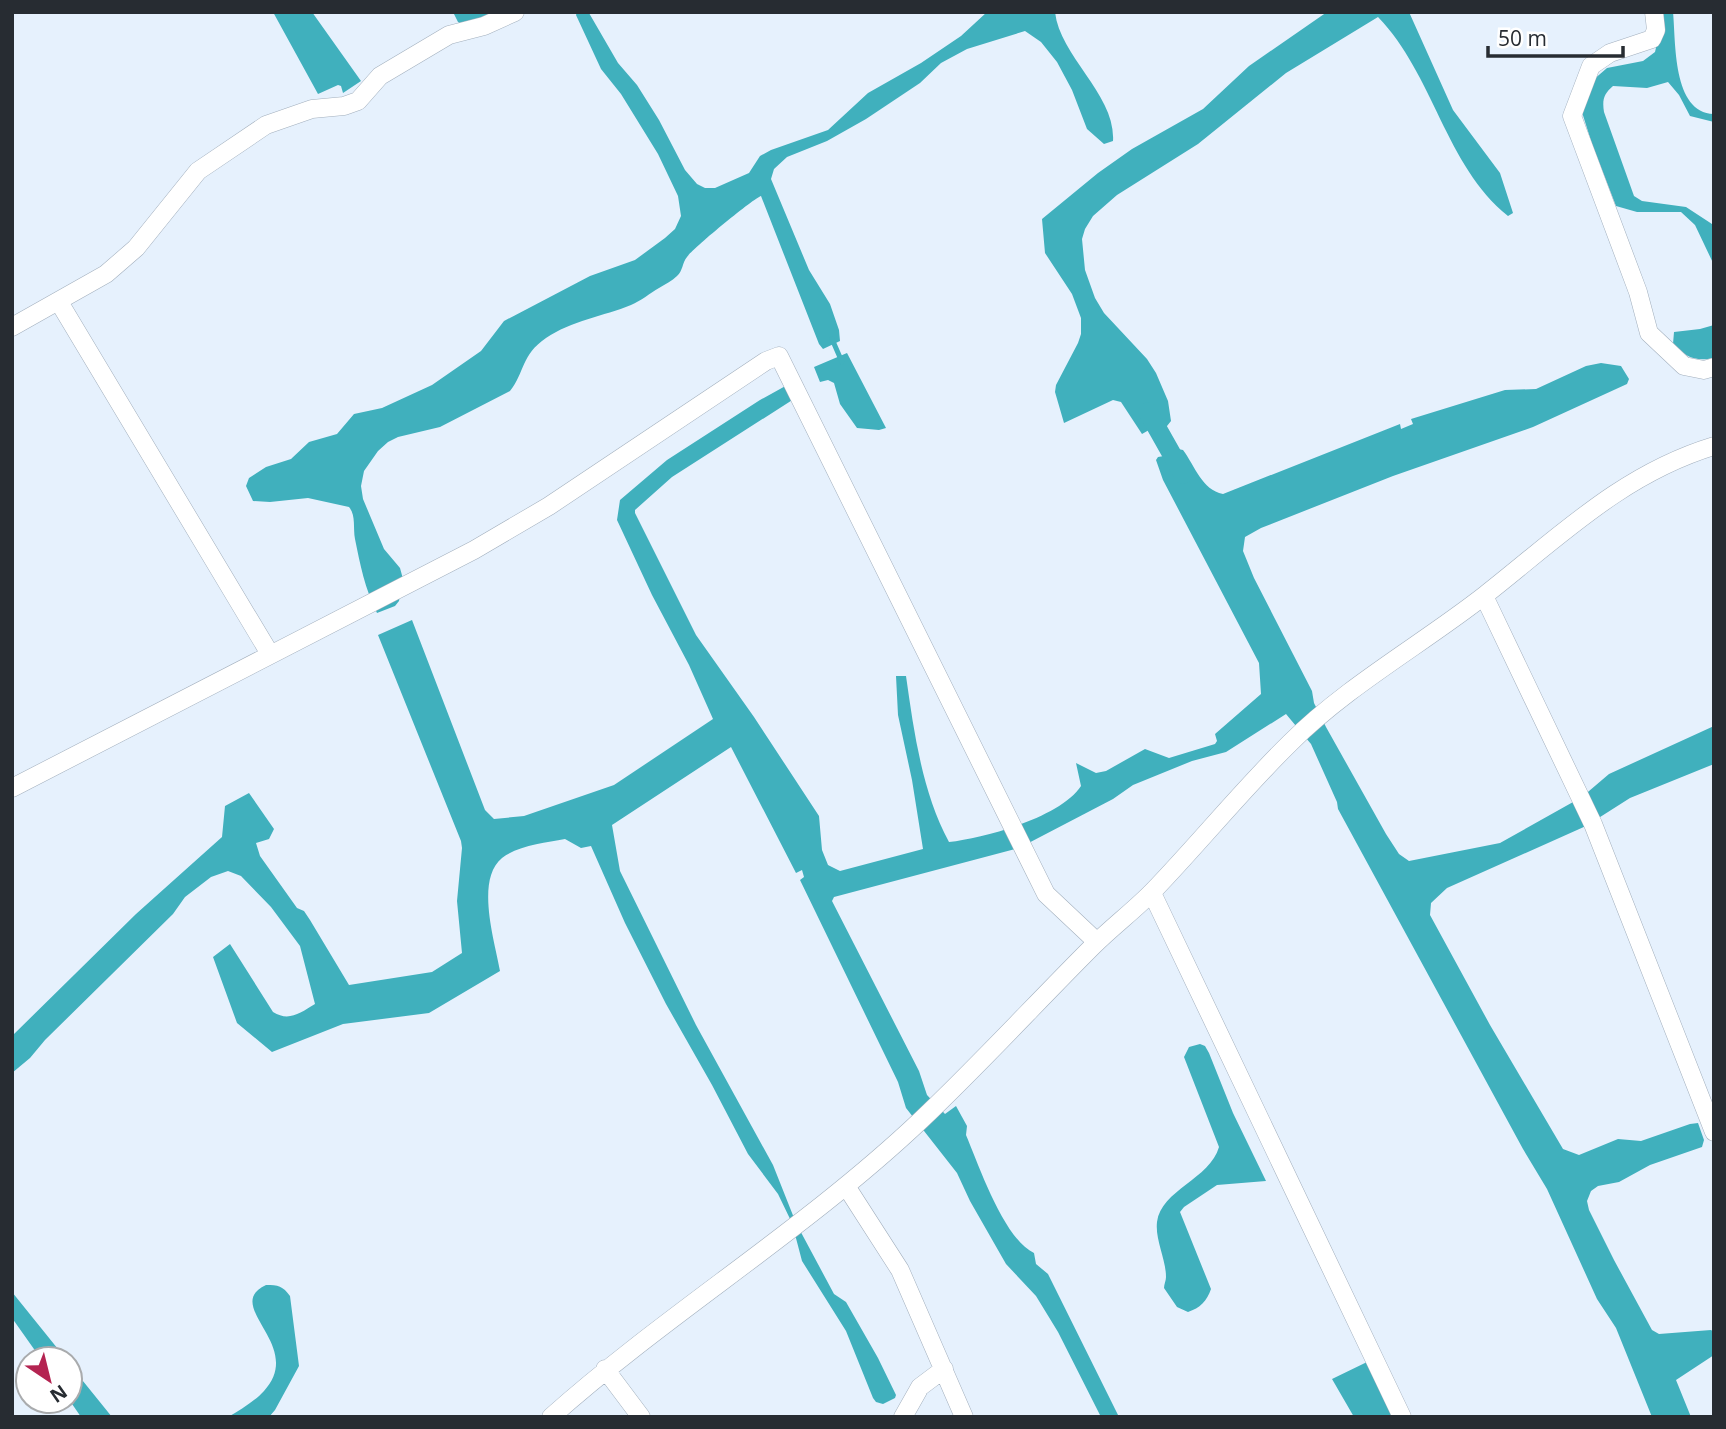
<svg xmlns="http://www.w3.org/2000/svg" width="1726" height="1429" viewBox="0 0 1726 1429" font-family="'Open Sans',sans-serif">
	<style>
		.water { fill: #40b0bd }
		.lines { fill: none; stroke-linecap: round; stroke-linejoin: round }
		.stream { stroke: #40b0bd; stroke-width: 5 }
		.canal { stroke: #40b0bd; stroke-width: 19 }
		.minor-casing { stroke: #a2afbd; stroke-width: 19 }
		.minor { stroke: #fff; stroke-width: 18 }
	</style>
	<rect width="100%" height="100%" fill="#e6f1fd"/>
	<!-- water -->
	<path class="water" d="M273 12H312L361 81 343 93 341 86 338 85 318 94Z
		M453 12H504L463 25 458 22Z
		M577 12 589 13 618 63 637 85 659 120 685 170 697 184 705 188H715L749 173 760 156 771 150 828 130 868 93 921 63 961 36 987 12H1055C1060 57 1116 95 1113 141L1104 144 1087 129 1072 90 1057 62 1041 42 1025 31 967 49 941 63 920 83 866 119 827 141 787 157 774 169 771 179 809 270 830 304 839 330 840 341 823 349 819 344 761 196C754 198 692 249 687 257 682 263 683 271 677 276 672 281 665 284 659 288 650 293 641 301 631 305 604 316 571 321 546 338 521 355 525 372 510 391L440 427 398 437 388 442 378 451 364 471 361 486 363 499 384 549 400 568 403 579 399 601 395 606 377 613C365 589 360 564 355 539 353 528 356 515 349 507L308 498 270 502 253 501 246 486 249 478 266 467 291 459 309 442 337 434 354 414 382 408 432 385 481 351 504 321 590 276 635 260 665 238 675 229 681 216 678 196 658 154 621 94 601 69 576 15Z
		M1327 12H1409L1453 110 1500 173 1513 213 1508 216C1445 165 1434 75 1378 17L1286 73 1198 144 1117 195 1093 216 1085 229 1082 239 1085 270 1095 298 1104 313 1147 359 1156 373 1168 401 1171 421 1159 436 1149 430 1142 434 1121 402 1113 400 1064 423 1055 392 1056 385 1078 343 1081 334V318L1072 294 1045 253 1042 219 1098 173 1132 149 1203 109 1249 66Z
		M1656 12H1673C1676 41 1672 113 1714 114V122L1690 116 1679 95 1668 82 1647 88 1613 86C1604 94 1602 99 1604 112L1634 196 1642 201 1686 207 1712 224 1714 226V265L1695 225 1681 212H1637L1616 206 1592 144 1581 109 1592 81 1607 68 1643 61 1655 52 1658 39Z
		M1714 325V358C1695 362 1686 357 1673 344L1674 332 1700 329Z
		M847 353 886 428 879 430 857 428 840 404 834 383 828 380 820 382 814 367Z
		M1601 363 1621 366 1629 379 1627 384 1533 427 1393 476 1261 528 1245 537 1243 551 1254 578 1312 691 1314 703 1326 727 1386 834 1399 854 1409 861 1500 843 1582 797 1609 774 1714 726V764L1630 798 1586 826 1447 888 1431 903 1430 915 1490 1025 1563 1149 1579 1155 1618 1139 1641 1141 1690 1124 1698 1123 1704 1140 1702 1147 1650 1165 1619 1182 1598 1186 1591 1191 1587 1201 1589 1210 1614 1260 1652 1330 1659 1334 1711 1330 1714 1332V1355L1676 1380 1691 1417H1652L1616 1328 1597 1299 1547 1189 1523 1149 1338 809 1337 802 1311 744 1286 714 1226 752 1192 761 1133 785 1113 799 1019 848 834 897 832 901 919 1071 927 1095 945 1114 956 1106 967 1126 966 1135C979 1166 1004 1239 1034 1253L1036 1264 1048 1274 1119 1417H1101L1058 1332 1036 1296 1006 1264 970 1201 957 1173 906 1108 898 1082 800 880 804 877 802 870 796 873 731 747 612 825 620 871 696 1025 773 1165 796 1223 834 1294 846 1302 878 1358 896 1395 895 1398 883 1404 876 1402 873 1398 846 1331 802 1261 792 1223 778 1194 748 1154 712 1085 666 1004 625 923 591 846 581 848 565 839C545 843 519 845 502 858 475 880 495 942 500 971L429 1013 343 1024 272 1052 237 1023 213 957 230 944 273 1012C289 1022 300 1013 315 1004L300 946 271 907 241 876 228 871 211 877 185 897 173 914 45 1040 30 1058 12 1073V1036L136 914 222 837 225 806 249 793 274 829 269 839 256 843 260 856 297 908 304 911 310 920 349 985 432 972 462 953 457 901 462 848 461 841 378 635 412 620 485 810 494 819 524 816 614 785 713 719 689 665 652 595 617 520 620 500 667 460 760 400 789 384 797 397 672 477 635 510V513L696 635 754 717 819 816 822 850 828 865 840 871 923 849 912 780 898 715 896 676H906C914 732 922 792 949 842 985 838 1061 817 1081 786L1076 763 1096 773 1106 771 1145 749 1169 758 1215 744 1217 741 1215 734 1261 694 1259 663 1163 480 1156 460 1158 457 1170 455 1178 449 1183 450C1195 466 1202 490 1223 494L1400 424 1401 429 1413 424 1411 419 1505 390 1536 389 1586 366Z
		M1200 1044 1205 1046 1209 1053 1233 1113 1266 1181 1217 1185 1184 1207 1180 1212 1211 1289C1207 1301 1200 1308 1188 1312L1177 1307 1164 1288C1164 1284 1166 1281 1166 1277 1166 1259 1155 1240 1157 1222 1161 1190 1210 1179 1219 1147L1184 1057 1189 1047Z
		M266 1285C278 1285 283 1286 290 1296L299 1366 275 1410 269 1417H228C240 1410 255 1401 264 1391 306 1345 221 1306 266 1285Z
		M12 1292 66 1359H41L12 1318Z
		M1367 1362 1392 1417H1354L1332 1379Z
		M70 1365 112 1417H81L70 1401Z"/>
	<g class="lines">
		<!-- stream -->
		<path class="stream" d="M832 339 842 362"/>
		<!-- canal -->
		<path class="canal" d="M1148 412 1183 474"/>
		<!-- minor casing -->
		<g class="minor-casing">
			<path id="minor" d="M1654 12 1656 30 1652 39 1610 53 1591 66 1572 116 1638 292 1649 333 1684 366 1704 370 1714 367
				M59 302 270 654
				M12 327 106 274 136 248 198 171 266 125 312 109 344 106 358 101 380 76 449 35 484 26 515 12
				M1484 596 1593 824 1714 1132
				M12 788 474 550 549 506 766 361 779 356 1046 894 1097 942
				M1152 893 1402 1417
				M846 1186 900 1270 964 1417
				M605 1369 641 1417
				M551 1417C669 1312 806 1229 921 1120 980 1064 1035 1004 1093 946 1113 926 1136 909 1155 889 1201 841 1243 789 1290 743 1347 686 1421 645 1485 595 1559 537 1622 474 1714 446
				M903 1417 920 1387 944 1369"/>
		</g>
		<!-- minor -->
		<use href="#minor" class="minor"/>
	</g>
	<!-- border -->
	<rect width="1726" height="1429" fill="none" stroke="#272c32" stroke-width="28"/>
	<!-- north arrow -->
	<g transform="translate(49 1380) rotate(145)"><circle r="33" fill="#ffffff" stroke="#a9abad" stroke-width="2"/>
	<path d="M0-5L12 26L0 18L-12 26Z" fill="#b42451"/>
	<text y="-10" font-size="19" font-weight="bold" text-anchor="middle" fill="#272c32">N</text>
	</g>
	<!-- scale -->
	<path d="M1488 46v10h135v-10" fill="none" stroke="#272c32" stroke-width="3.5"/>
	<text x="1498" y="46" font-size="21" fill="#272c32" stroke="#ffffff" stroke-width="5" paint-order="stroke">50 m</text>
</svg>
